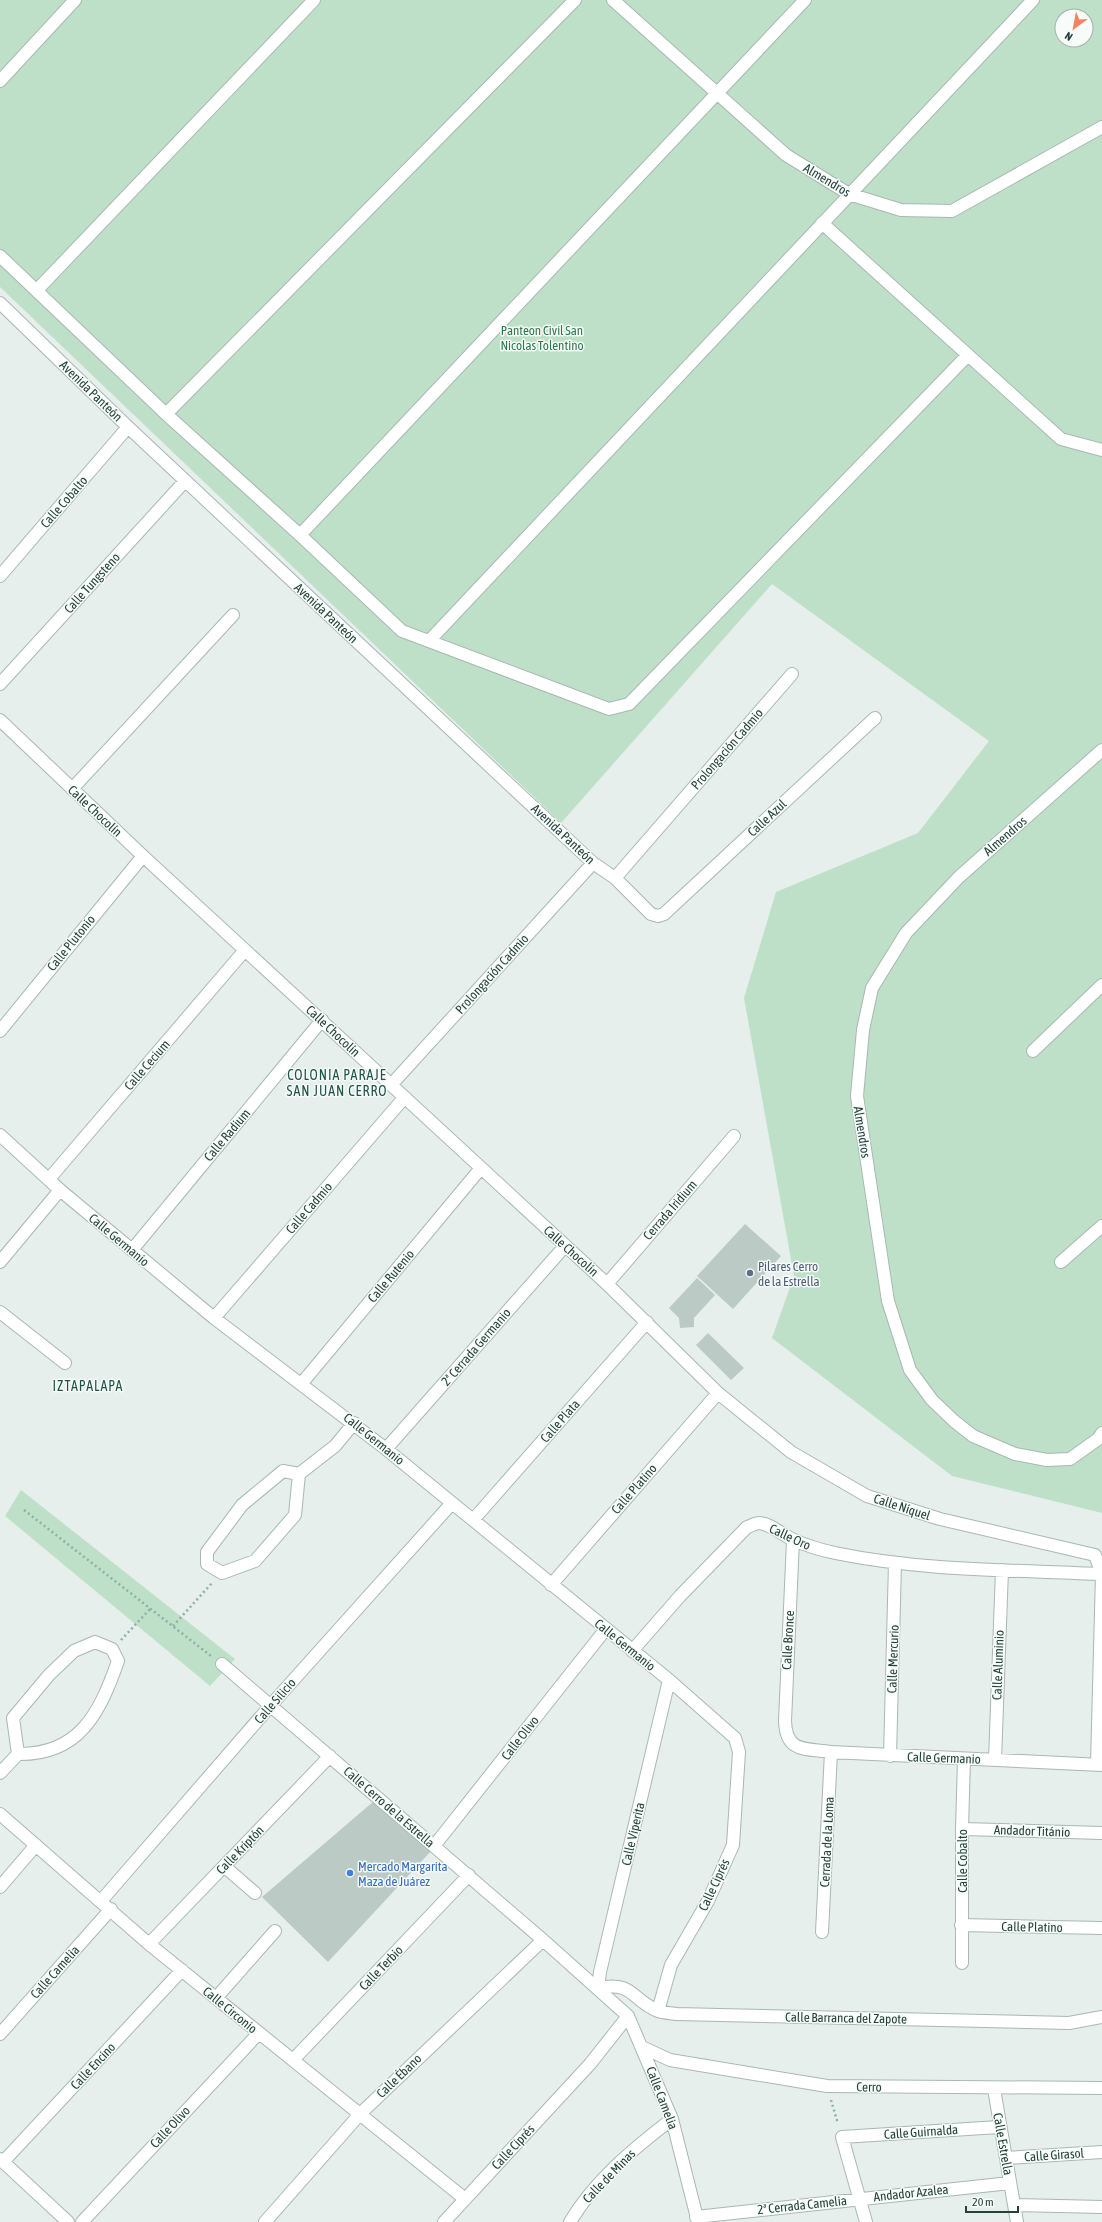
<svg xmlns="http://www.w3.org/2000/svg" width="1102" height="2222" viewBox="0 0 1102 2222" font-family="'Asap Condensed',sans-serif">
	<style>
		.green { fill: #bfe0c8; fill-rule: evenodd }
		.building { fill: #bbcac4 }
		.lines { fill: none; stroke-linecap: round; stroke-linejoin: round }
		.minor-casing { stroke: #a8b8b2; stroke-width: 14 }
		.path { stroke: #86b3a5; stroke-width: 2.5; stroke-dasharray: 2 3; stroke-linecap: butt }
		.minor { stroke: #fff; stroke-width: 12 }
		.service-dot { fill: #5c6f8a; stroke: #f7fbf9; stroke-width: 1.5 }
		.shop-dot { fill: #3f7fe0; stroke: #f7fbf9; stroke-width: 1.5 }
		.labels { text-anchor: middle; dominant-baseline: central; stroke-width: 3; stroke-linejoin: round; paint-order: stroke }
		.street-label { font-size: 13px; fill: #24423a; stroke: #f7fbf9 }
		.park-label { font-size: 13px; fill: #2d7a4b; stroke: #f7fbf9 }
		.service-label { font-size: 13px; fill: #4e5e75; stroke: #f7fbf9; text-anchor: start }
		.shop-label { font-size: 13px; fill: #366cbe; stroke: #f7fbf9; text-anchor: start }
		.neighbourhood-label { font-size: 14px; letter-spacing: 1px; fill: #1f5548; stroke: #f7fbf9 }
	</style>
	<rect width="100%" height="100%" fill="#e6efeb"/>
	<!-- green -->
	<path class="green" d="M0 0H1102V1513L952 1476 772 1338 794 1276 744 998 776 892 918 833 989 741 772 584 561 823 0 287ZM1062 16H1086V40H1062Z
		M21 1490 235 1659 210 1686 5 1516Z"/>
	<!-- building -->
	<path class="building" d="M745 1224 781 1256 733 1309 697 1276Z
		M697 1278 715 1295 694 1318V1327L680 1328 679 1318 669 1308Z
		M708 1333 744 1368 731 1380 696 1345Z
		M374 1801 433 1849 328 1962 262 1897Z"/>
	<g class="lines">
		<!-- minor casing -->
		<g class="minor-casing">
			<path id="minor" d="M613 0 786 155 849 194 901 210 952 211 1102 127
				M0 81 75 0
				M822 223 1061 439 1102 450
				M0 256 166 414 300 535 402 631 609 709 629 704 968 355
				M37 290 314 0
				M0 303 128 427 593 863 615 878 651 914 658 916 664 914 875 718
				M166 414 575 0
				M300 535 805 0
				M0 576 128 427
				M429 641 1033 0
				M0 684 185 481
				M0 720 143 856 607 1284 718 1393 791 1452 867 1496 940 1519 1095 1555 1102 1574 1097 1764
				M1102 750 959 877 906 933 872 988 863 1030 857 1096 888 1301 910 1370 932 1400 954 1421 973 1436 1015 1454 1047 1460 1070 1459 1098 1439 1102 1433
				M72 789 233 615
				M615 878 792 674
				M0 1031 143 856
				M1033 1051 1102 985
				M391 1085 593 863
				M0 1135 60 1190 214 1318 386 1449 669 1680 735 1738 739 1752 733 1845 708 1901 671 1965 658 2011
				M49 1179 245 950
				M132 1250 322 1020
				M0 1262 60 1190
				M1061 1262 1102 1226
				M607 1284 734 1136
				M0 1312 65 1363
				M214 1318 404 1098
				M302 1383 481 1168
				M386 1449 565 1246
				M299 1474 283 1471 242 1505 207 1552V1564L222 1573 255 1561 295 1515 299 1474 335 1446 354 1423
				M473 1520 647 1322
				M793 1540 785 1721C786 1753 805 1748 831 1752L1102 1765
				M551 1585 718 1393
				M632 1651 680 1596 747 1527C751 1526 755 1523 759 1523 772 1524 782 1535 794 1540 807 1546 821 1550 835 1553 922 1571 1013 1570 1102 1574
				M222 1664 543 1940 628 2016 672 2119 698 2222
				M890 1756 895 1563
				M995 1760 1002 1570
				M0 1773 18 1754C80 1755 100 1712 118 1661L112 1649 95 1642 74 1651 49 1675 13 1718 18 1754
				M0 1814 149 1944 465 2199
				M962 1829 1102 1833
				M434 1846 605 1630
				M225 1867 255 1893
				M0 1887 36 1845
				M101 1901 271 1705 452 1503
				M961 1925 1102 1928
				M822 1932 831 1752
				M149 1944 330 1756
				M962 1963V1829L964 1759
				M598 1988C634 1981 630 1999 658 2011 663 2013 671 2013 677 2014L1069 2023 1102 2017
				M598 1988 600 1972 669 1680
				M216 1998 275 1931
				M0 2034 111 1909
				M642 2047 670 2060 827 2086 1102 2088
				M293 2060 469 1875
				M994 2089 1017 2222
				M1006 2158 1102 2152
				M0 2159 68 2222
				M3 2162 182 1970
				M1014 2205 1102 2207
				M696 2217 1010 2183
				M82 2222 259 2033
				M265 2222 360 2114 543 1940
				M444 2222 590 2064 628 2016
				M570 2222C595 2180 633 2149 672 2119
				M866 2222 842 2137 999 2127"/>
		</g>
		<!-- path -->
		<path class="path" d="M24 1510 211 1656
			M173 1626 212 1583
			M121 1640 151 1608
			M831 2100 838 2124"/>
		<!-- minor -->
		<use href="#minor" class="minor"/>
	</g>
	<!-- markers -->
	<circle class="service-dot" cx="750" cy="1273" r="4"/>
	<circle class="shop-dot" cx="350" cy="1873" r="4"/>
	<g class="labels">
		<!-- street labels -->
		<g class="street-label">
			<text transform="translate(827 180) rotate(31)">Almendros</text>
			<text transform="translate(91 391) rotate(44)">Avenida Panteón</text>
			<text transform="translate(64 502) rotate(-49)">Calle Cobalto</text>
			<text transform="translate(92 583) rotate(-48)">Calle Tungsteno</text>
			<text transform="translate(326 613) rotate(43)">Avenida Panteón</text>
			<text transform="translate(727 749) rotate(-49)">Prolongación Cadmio</text>
			<text transform="translate(95 811) rotate(43)">Calle Chocolín</text>
			<text transform="translate(767 818) rotate(-43)">Calle Azul</text>
			<text transform="translate(563 834) rotate(43)">Avenida Panteón</text>
			<text transform="translate(1005 836) rotate(-41)">Almendros</text>
			<text transform="translate(71 943) rotate(-51)">Calle Plutonio</text>
			<text transform="translate(492 974) rotate(-48)">Prolongación Cadmio</text>
			<text transform="translate(333 1031) rotate(43)">Calle Chocolín</text>
			<text transform="translate(147 1065) rotate(-49)">Calle Cecium</text>
			<text transform="translate(862 1132) rotate(81)">Almendros</text>
			<text transform="translate(227 1135) rotate(-50)">Calle Radium</text>
			<text transform="translate(309 1208) rotate(-49)">Calle Cadmio</text>
			<text transform="translate(670 1210) rotate(-49)">Cerrada Iridium</text>
			<text transform="translate(119 1240) rotate(40)">Calle Germanio</text>
			<text transform="translate(571 1251) rotate(42)">Calle Chocolín</text>
			<text transform="translate(391 1276) rotate(-50)">Calle Rutenio</text>
			<text transform="translate(476 1347) rotate(-49)">2ª Cerrada Germanio</text>
			<text transform="translate(560 1421) rotate(-49)">Calle Plata</text>
			<text transform="translate(374 1439) rotate(39)">Calle Germanio</text>
			<text transform="translate(634 1489) rotate(-49)">Calle Platino</text>
			<text transform="translate(902 1507) rotate(18)">Calle Níquel</text>
			<text transform="translate(790 1537) rotate(25)">Calle Oro</text>
			<text transform="translate(788 1640) rotate(-87)">Calle Bronce</text>
			<text transform="translate(625 1645) rotate(39)">Calle Germanio</text>
			<text transform="translate(893 1659) rotate(-88)">Calle Mercurio</text>
			<text transform="translate(998 1665) rotate(-88)">Calle Aluminio</text>
			<text transform="translate(275 1701) rotate(-49)">Calle Silicio</text>
			<text transform="translate(520 1738) rotate(-52)">Calle Olivo</text>
			<text transform="translate(944 1758) rotate(2)">Calle Germanio</text>
			<text transform="translate(389 1807) rotate(41)">Calle Cerro de la Estrella</text>
			<text transform="translate(1032 1831) rotate(2)">Andador Titánio</text>
			<text transform="translate(633 1834) rotate(-77)">Calle Viperita</text>
			<text transform="translate(827 1842) rotate(-87)">Cerrada de la Loma</text>
			<text transform="translate(240 1850) rotate(-46)">Calle Kriptón</text>
			<text transform="translate(962 1861) rotate(-90)">Calle Cobalto</text>
			<text transform="translate(714 1885) rotate(-65)">Calle Ciprés</text>
			<text transform="translate(1032 1927) rotate(1)">Calle Platino</text>
			<text transform="translate(381 1968) rotate(-46)">Calle Terbio</text>
			<text transform="translate(55 1972) rotate(-48)">Calle Camelia</text>
			<text transform="translate(230 2010) rotate(39)">Calle Circonio</text>
			<text transform="translate(846 2018) rotate(1)">Calle Barranca del Zapote</text>
			<text transform="translate(93 2066) rotate(-47)">Calle Encino</text>
			<text transform="translate(399 2076) rotate(-44)">Calle Ébano</text>
			<text transform="translate(869 2087) rotate(1)">Cerro</text>
			<text transform="translate(662 2098) rotate(69)">Calle Camelia</text>
			<text transform="translate(170 2127) rotate(-47)">Calle Olivo</text>
			<text transform="translate(921 2132) rotate(-4)">Calle Guirnalda</text>
			<text transform="translate(1003 2144) rotate(80)">Calle Estrella</text>
			<text transform="translate(513 2147) rotate(-47)">Calle Ciprés</text>
			<text transform="translate(1054 2155) rotate(-4)">Calle Girasol</text>
			<text transform="translate(609 2176) rotate(-46)">Calle de Minas</text>
			<text transform="translate(911 2193) rotate(-6)">Andador Azalea</text>
			<text transform="translate(802 2205) rotate(-6)">2ª Cerrada Camelia</text>
		</g>
		<!-- park labels -->
		<g class="park-label">
			<text x="542" y="330">Panteon Civil San<tspan x="542" dy="15">Nicolas Tolentino</tspan></text>
		</g>
		<!-- service labels -->
		<g class="service-label">
			<text x="758" y="1266">Pilares Cerro<tspan x="758" dy="15">de la Estrella</tspan></text>
		</g>
		<!-- shop labels -->
		<g class="shop-label">
			<text x="358" y="1866">Mercado Margarita<tspan x="358" dy="15">Maza de Juárez</tspan></text>
		</g>
		<!-- neighbourhood labels -->
		<g class="neighbourhood-label">
			<text x="337" y="1075">COLONIA PARAJE<tspan x="337" dy="16">SAN JUAN CERRO</tspan></text>
			<text x="88" y="1386">IZTAPALAPA</text>
		</g>
	</g>
	<!-- north arrow -->
	<g transform="translate(1074 28) rotate(212)"><circle r="19" fill="#f7fbf9" stroke="#a3b1ad"/>
	<path d="M0-3L7 15L0 10L-7 15Z" fill="#f4845f"/>
	<text y="-6" font-size="11" font-weight="bold" text-anchor="middle" fill="#24423a">N</text>
	</g>
	<!-- scale -->
	<path d="M966 2206v6h52v-6" fill="none" stroke="#24423a" stroke-width="2"/>
	<text x="972" y="2206" font-size="12" fill="#24423a" stroke="#f7fbf9" stroke-width="3" paint-order="stroke">20 m</text>
</svg>
